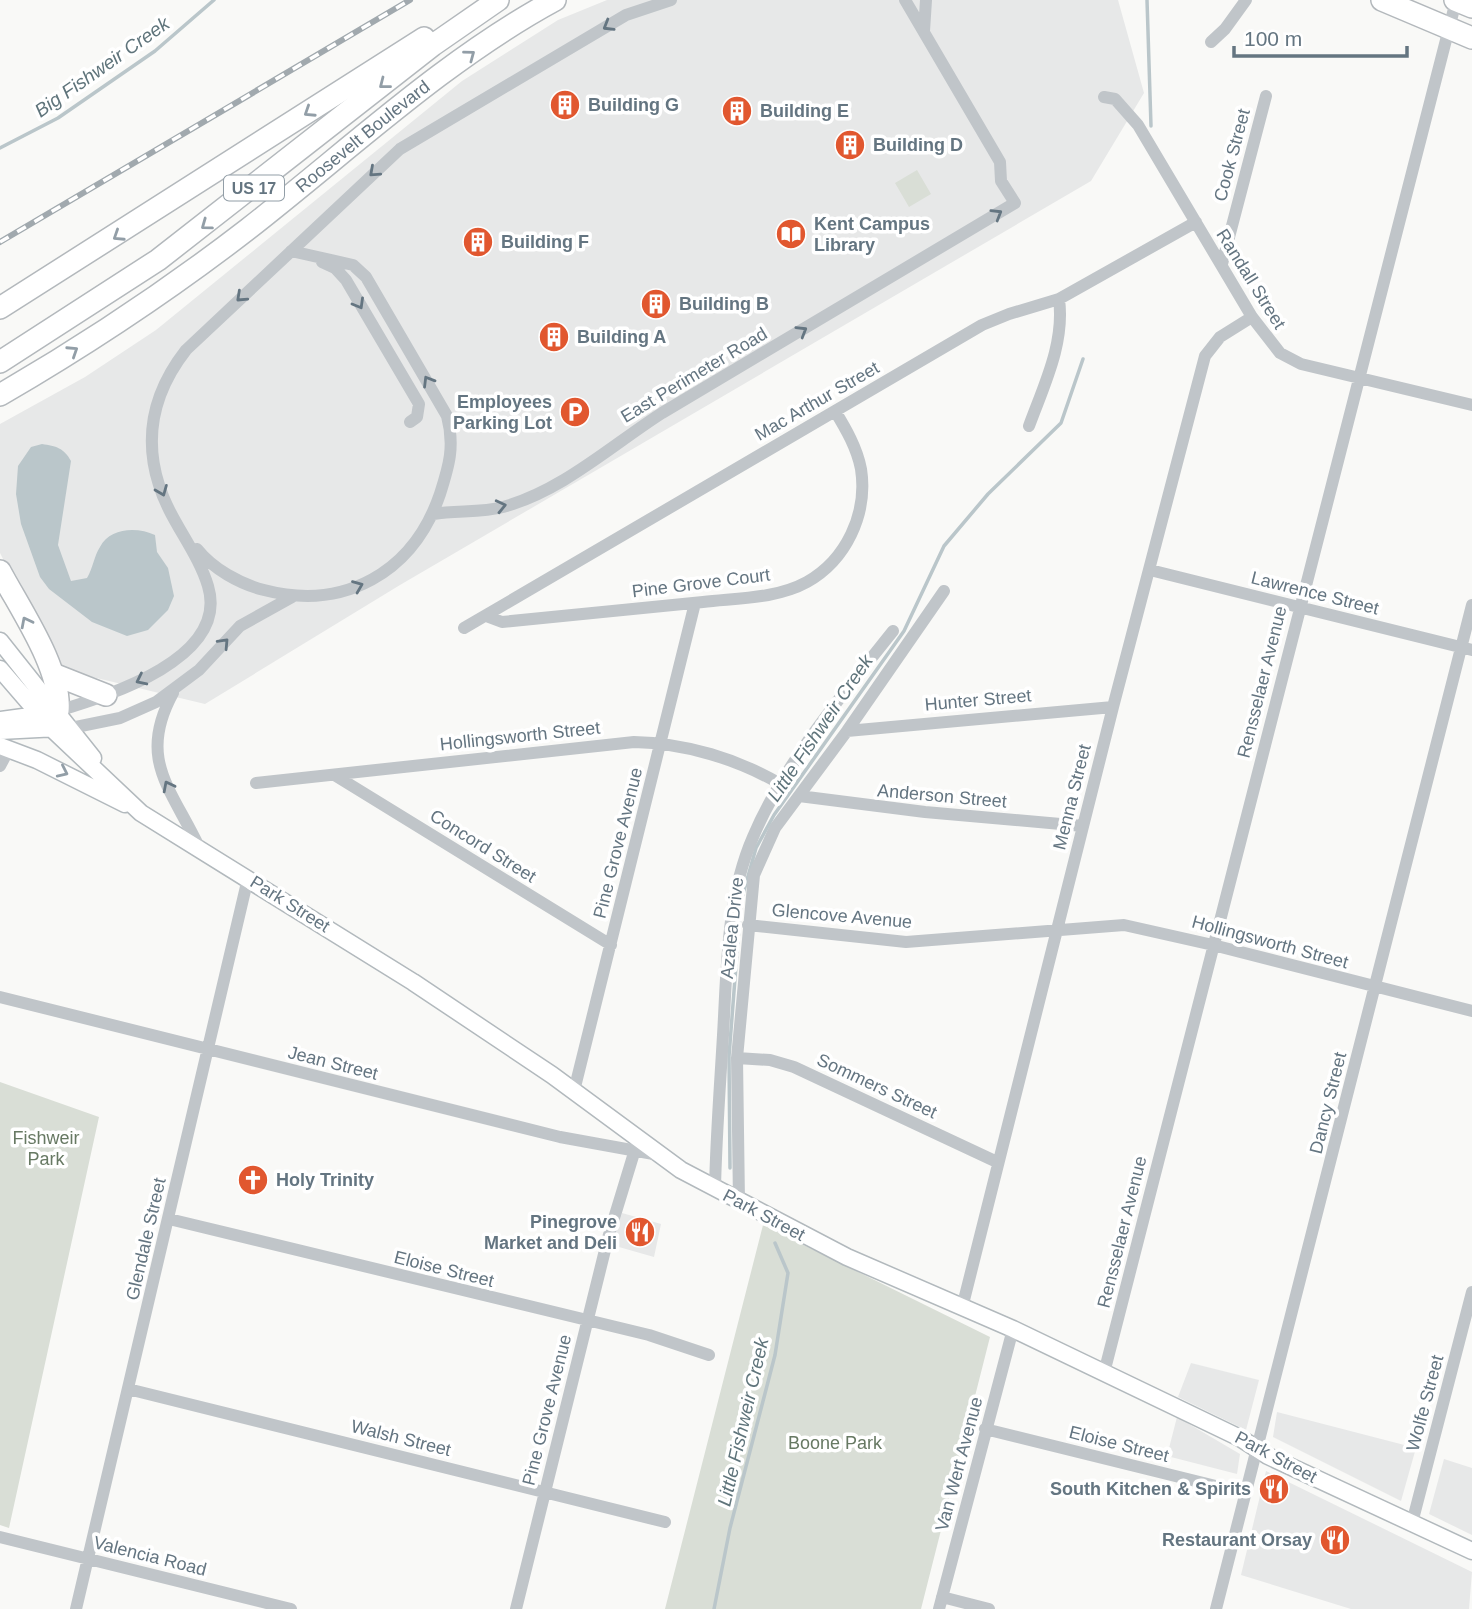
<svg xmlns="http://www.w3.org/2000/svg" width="1472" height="1609" viewBox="0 0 1472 1609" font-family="Arial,sans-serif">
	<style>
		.built { fill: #e7e8e8 }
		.green { fill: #d9ded6 }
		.water { fill: #bac6ca }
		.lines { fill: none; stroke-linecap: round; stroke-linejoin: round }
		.stream { stroke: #bac6ca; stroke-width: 3.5 }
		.secondary-casing { stroke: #b2b9bd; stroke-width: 19 }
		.highway-casing { stroke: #b3b8bc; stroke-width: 24 }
		.street { stroke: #c0c5c9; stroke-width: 12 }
		.secondary { stroke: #fff; stroke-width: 16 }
		.highway { stroke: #fff; stroke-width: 21 }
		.rail-casing { stroke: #a1a9ae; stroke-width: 6 }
		.rail { stroke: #fff; stroke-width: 3.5; stroke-dasharray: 10; stroke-linecap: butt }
		.oneway { stroke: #647581 }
		.oneway2 { stroke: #929ea7 }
		.labels { text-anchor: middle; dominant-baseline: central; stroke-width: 7; stroke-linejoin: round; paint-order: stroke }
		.shield { fill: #fff; stroke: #929ea7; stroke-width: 2 }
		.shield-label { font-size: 16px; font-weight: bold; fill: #647581 }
		.poi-label { font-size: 18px; font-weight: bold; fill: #647581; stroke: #fff; text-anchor: start }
		.street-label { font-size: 18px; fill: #647581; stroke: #fff }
		.park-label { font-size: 18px; fill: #677963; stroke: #fff }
		.water-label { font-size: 19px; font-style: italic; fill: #5f747b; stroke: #fff }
	</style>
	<rect width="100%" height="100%" fill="#f9f9f7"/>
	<!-- built -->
	<path class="built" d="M607 0H1118L1144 93 1091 181 400 585 205 704 59 669 0 553V424L85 377 156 330 462 81 558 20Z
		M622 1213 661 1224 654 1257 612 1245Z
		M1191 1363 1259 1380 1246 1430 1178 1397Z
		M1277 1412 1416 1448 1401 1501 1273 1437Z
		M1177 1417 1240 1454 1237 1474 1167 1456Z
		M1444 1459 1472 1468V1535L1429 1514Z
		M1266 1471 1472 1572 1469 1609H1351L1241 1575Z"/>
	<!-- green -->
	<path class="green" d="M917 170 931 194 909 207 895 183Z
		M0 1082 99 1117 9 1528 0 1525Z
		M763 1225 990 1337 921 1609H665Z"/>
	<!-- water -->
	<path class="water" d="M42 444C56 446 64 448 71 461L58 545 71 581 87 578C93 568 94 556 100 547 110 527 138 527 155 535L157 552 168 568 174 596 168 610 148 630 127 636 92 622 49 589 40 577 21 524 16 494 18 466 31 447Z"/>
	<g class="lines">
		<!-- stream -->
		<path class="stream" d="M1147 0 1151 126
			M0 148 58 118 155 51 214 0
			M730 1168 729 1056 741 901 756 848 774 815 904 631 944 546 988 494 1061 423 1083 359
			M714 1609 730 1528 775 1355 788 1273 775 1243"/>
		<!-- secondary casing -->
		<g class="secondary-casing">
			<path id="secondary" d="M0 641 93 758
				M0 669 51 728 141 813 413 982 552 1075 681 1170 847 1257 1013 1329 1240 1438 1268 1456 1472 1551
				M0 720 45 714
				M0 731 58 728
				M0 746 37 760 125 804"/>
		</g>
		<!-- highway casing -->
		<g class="highway-casing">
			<g id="highway">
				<path d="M1382 0 1472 38"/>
				<path d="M1455 0 1472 7"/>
				<path d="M0 308 424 38"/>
				<path d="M0 362 158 260 433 45 498 0"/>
				<path id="s1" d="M0 395C86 345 169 290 248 229 347 152 444 60 555 0"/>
				<path d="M0 571C20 609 62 669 58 711"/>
				<path d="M53 674 106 695"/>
			</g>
		</g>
		<!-- street -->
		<path class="street" d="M924 31 926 0
			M1211 42 1225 29 1246 0
			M1104 97 1115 99 1138 125 1252 317 1280 353 1301 364 1472 405
			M322 262 335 268 346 280 419 404 417 417 410 422
			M1222 264 1266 96
			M1029 426C1044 385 1065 343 1059 299
			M433 514C456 510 481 513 503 507 562 491 612 445 662 413L1015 203 1001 181 1000 162 905 0
			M197 549C213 569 240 584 264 590 344 611 413 573 440 494 449 466 455 446 447 416L366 277 353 265 291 251
			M1150 570 1472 650
			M486 616 502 622C569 615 636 609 703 602 737 598 776 599 807 582 846 560 868 514 861 469 857 448 846 429 835 411
			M464 628 982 325 1009 314 1059 299 1196 222
			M173 693C137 759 171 788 199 847
			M58 711C107 696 230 659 208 586 197 550 170 521 159 485 143 435 154 391 186 350L400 149 626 15 671 0
			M71 728 120 718 156 702 199 670 240 626 292 597
			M847 731 1113 707
			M0 766 9 749
			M336 776 611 945
			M256 783 634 742C685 743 738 759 782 785
			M799 796 925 812 1083 826
			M748 925 906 942 1124 925 1213 945 1472 1011
			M0 997 560 1137 659 1155
			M737 1058 770 1060 794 1067 997 1162
			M574 1091 695 603
			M715 1189C716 1138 720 1087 723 1035 727 969 726 899 753 837 783 765 845 691 893 631
			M739 1202 737 1058 754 875 775 828 847 731 944 591
			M169 1219 649 1335 709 1355
			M962 1308 1113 707 1205 356 1220 337 1252 317
			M1104 1373 1456 1
			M128 1389 665 1522
			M985 1429 1244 1493
			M1412 1523 1472 1292
			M0 1537 291 1609
			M942 1597 989 1609
			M76 1609 248 878
			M516 1609 608 1238 637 1143
			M939 1609 1013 1329
			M1216 1609 1472 605"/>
		<!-- secondary -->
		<use href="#secondary" class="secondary"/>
		<!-- highway -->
		<use href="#highway" class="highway"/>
		<!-- rail casing -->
		<g class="rail-casing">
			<path id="rail" d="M0 242 410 0"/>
		</g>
		<!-- rail -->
		<use href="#rail" class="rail"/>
	</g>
	<!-- one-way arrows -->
	<defs><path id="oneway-chevron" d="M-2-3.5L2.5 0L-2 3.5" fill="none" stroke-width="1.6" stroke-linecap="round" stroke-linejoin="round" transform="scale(1.75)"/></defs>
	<g class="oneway">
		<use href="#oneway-chevron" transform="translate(608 26) rotate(149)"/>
		<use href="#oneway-chevron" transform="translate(374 172) rotate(138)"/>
		<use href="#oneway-chevron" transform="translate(997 214) rotate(-31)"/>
		<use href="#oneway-chevron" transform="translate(241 297) rotate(137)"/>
		<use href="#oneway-chevron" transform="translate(359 304) rotate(60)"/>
		<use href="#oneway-chevron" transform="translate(802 331) rotate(-31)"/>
		<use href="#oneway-chevron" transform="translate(428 381) rotate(-121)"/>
		<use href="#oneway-chevron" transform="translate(162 491) rotate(68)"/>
		<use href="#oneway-chevron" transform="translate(501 506) rotate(-13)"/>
		<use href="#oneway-chevron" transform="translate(358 586) rotate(-22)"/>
		<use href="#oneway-chevron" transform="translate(224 643) rotate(-47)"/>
		<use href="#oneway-chevron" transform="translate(141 680) rotate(154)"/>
		<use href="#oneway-chevron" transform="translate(168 786) rotate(-117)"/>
	</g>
	<g class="oneway2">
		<use href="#oneway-chevron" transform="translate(470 55) rotate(-37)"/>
		<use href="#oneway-chevron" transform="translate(384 84) rotate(142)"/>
		<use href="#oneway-chevron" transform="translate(309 112) rotate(147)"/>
		<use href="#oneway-chevron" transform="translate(206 225) rotate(144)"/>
		<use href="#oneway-chevron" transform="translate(118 236) rotate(147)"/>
		<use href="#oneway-chevron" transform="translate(73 351) rotate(-33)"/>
		<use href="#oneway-chevron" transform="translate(26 622) rotate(-117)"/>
		<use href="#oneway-chevron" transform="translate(63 772) rotate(25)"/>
	</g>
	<!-- icons -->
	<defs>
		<g id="building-disc" transform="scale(1.575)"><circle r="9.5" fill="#e1572f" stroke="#fff"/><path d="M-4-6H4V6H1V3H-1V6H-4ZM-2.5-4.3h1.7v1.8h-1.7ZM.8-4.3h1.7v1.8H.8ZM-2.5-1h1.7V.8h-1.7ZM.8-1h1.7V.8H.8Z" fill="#fff"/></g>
		<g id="library-disc" transform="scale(1.575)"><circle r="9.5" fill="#e1572f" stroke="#fff"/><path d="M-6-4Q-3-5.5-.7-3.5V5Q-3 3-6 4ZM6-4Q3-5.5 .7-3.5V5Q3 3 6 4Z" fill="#fff"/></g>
		<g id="parking-disc" transform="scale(1.575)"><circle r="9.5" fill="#e1572f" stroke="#fff"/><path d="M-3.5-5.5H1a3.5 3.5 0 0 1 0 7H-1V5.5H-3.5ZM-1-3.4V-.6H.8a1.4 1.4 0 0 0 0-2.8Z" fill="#fff"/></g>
		<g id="church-disc" transform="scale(1.575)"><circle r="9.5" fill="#e1572f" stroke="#fff"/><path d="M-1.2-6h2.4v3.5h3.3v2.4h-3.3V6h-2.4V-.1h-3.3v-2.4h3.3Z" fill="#fff"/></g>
		<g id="restaurant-disc" transform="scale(1.575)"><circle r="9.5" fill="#e1572f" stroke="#fff"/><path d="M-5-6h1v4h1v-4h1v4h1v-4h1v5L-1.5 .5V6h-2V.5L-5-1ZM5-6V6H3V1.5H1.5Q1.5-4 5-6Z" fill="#fff"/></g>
	</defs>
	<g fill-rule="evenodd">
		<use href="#building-disc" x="565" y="105"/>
		<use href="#building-disc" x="737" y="111"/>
		<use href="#building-disc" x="850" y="145"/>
		<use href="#library-disc" x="791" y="234"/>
		<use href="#building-disc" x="478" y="242"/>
		<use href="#building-disc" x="656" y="304"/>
		<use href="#building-disc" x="554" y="337"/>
		<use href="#parking-disc" x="575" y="412"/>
		<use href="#church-disc" x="253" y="1180"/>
		<use href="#restaurant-disc" x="640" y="1232"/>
		<use href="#restaurant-disc" x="1274" y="1489"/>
		<use href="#restaurant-disc" x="1335" y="1540"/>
	</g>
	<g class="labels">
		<!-- shield labels -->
		<rect class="shield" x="224" y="175.5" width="60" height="25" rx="5"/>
		<g class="shield-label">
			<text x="254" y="188">US 17</text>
		</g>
		<!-- poi labels -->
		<g class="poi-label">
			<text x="588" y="105">Building G</text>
			<text x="760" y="111">Building E</text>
			<text x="873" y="145">Building D</text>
			<text x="814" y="224">Kent Campus<tspan x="814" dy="21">Library</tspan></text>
			<text x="501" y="242">Building F</text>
			<text x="679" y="304">Building B</text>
			<text x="577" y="337">Building A</text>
			<text x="552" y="402" text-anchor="end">Employees<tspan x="552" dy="21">Parking Lot</tspan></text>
			<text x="276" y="1180">Holy Trinity</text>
			<text x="617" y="1222" text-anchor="end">Pinegrove<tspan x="617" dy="21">Market and Deli</tspan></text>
			<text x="1251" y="1489" text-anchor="end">South Kitchen &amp; Spirits</text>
			<text x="1312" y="1540" text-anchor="end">Restaurant Orsay</text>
		</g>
		<!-- street labels -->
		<g class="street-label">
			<text stroke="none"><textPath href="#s1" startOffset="446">Roosevelt Boulevard</textPath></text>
			<text transform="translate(1232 155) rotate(-75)">Cook Street</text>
			<text transform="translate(1251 279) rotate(58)">Randall Street</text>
			<text transform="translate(694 375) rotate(-31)">East Perimeter Road</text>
			<text transform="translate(817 401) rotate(-30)">Mac Arthur Street</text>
			<text transform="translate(701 583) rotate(-7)">Pine Grove Court</text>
			<text transform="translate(1315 593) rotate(14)">Lawrence Street</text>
			<text transform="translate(1262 682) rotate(-76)">Rensselaer Avenue</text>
			<text transform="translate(978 700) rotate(-5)">Hunter Street</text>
			<text transform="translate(520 736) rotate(-6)">Hollingsworth Street</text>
			<text transform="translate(942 796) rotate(5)">Anderson Street</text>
			<text transform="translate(1072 797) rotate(-76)">Menna Street</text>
			<text transform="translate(618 843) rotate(-76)">Pine Grove Avenue</text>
			<text transform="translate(483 846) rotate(32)">Concord Street</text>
			<text transform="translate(290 904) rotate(32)">Park Street</text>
			<text transform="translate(842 916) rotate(5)">Glencove Avenue</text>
			<text transform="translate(732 928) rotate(-84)">Azalea Drive</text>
			<text transform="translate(1270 942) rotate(15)">Hollingsworth Street</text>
			<text transform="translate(333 1063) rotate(14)">Jean Street</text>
			<text transform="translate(877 1086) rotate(25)">Sommers Street</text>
			<text transform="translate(1328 1103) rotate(-76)">Dancy Street</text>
			<text transform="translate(764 1215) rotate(28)">Park Street</text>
			<text transform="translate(1122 1232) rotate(-76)">Rensselaer Avenue</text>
			<text transform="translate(146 1239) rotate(-77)">Glendale Street</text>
			<text transform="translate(444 1269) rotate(14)">Eloise Street</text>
			<text transform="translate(1425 1403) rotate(-75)">Wolfe Street</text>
			<text transform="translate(547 1410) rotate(-76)">Pine Grove Avenue</text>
			<text transform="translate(401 1438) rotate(14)">Walsh Street</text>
			<text transform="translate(1119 1444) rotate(14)">Eloise Street</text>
			<text transform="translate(1276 1457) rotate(28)">Park Street</text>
			<text transform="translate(959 1464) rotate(-75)">Van Wert Avenue</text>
			<text transform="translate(150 1556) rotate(14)">Valencia Road</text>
		</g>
		<!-- park labels -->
		<g class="park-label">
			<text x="46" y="1138">Fishweir<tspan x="46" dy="21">Park</tspan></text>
			<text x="835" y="1443">Boone Park</text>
		</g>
		<!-- water labels -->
		<g class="water-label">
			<text transform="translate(102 67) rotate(-35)">Big Fishweir Creek</text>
			<text transform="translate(820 728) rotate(-56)">Little Fishweir Creek</text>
			<text transform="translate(743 1422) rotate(-77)">Little Fishweir Creek</text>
		</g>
	</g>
	<!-- scale -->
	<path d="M1234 46v10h173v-10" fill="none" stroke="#647581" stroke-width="3.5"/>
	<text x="1244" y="46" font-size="21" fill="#647581" stroke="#ffffff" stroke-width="5" paint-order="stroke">100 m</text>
</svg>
